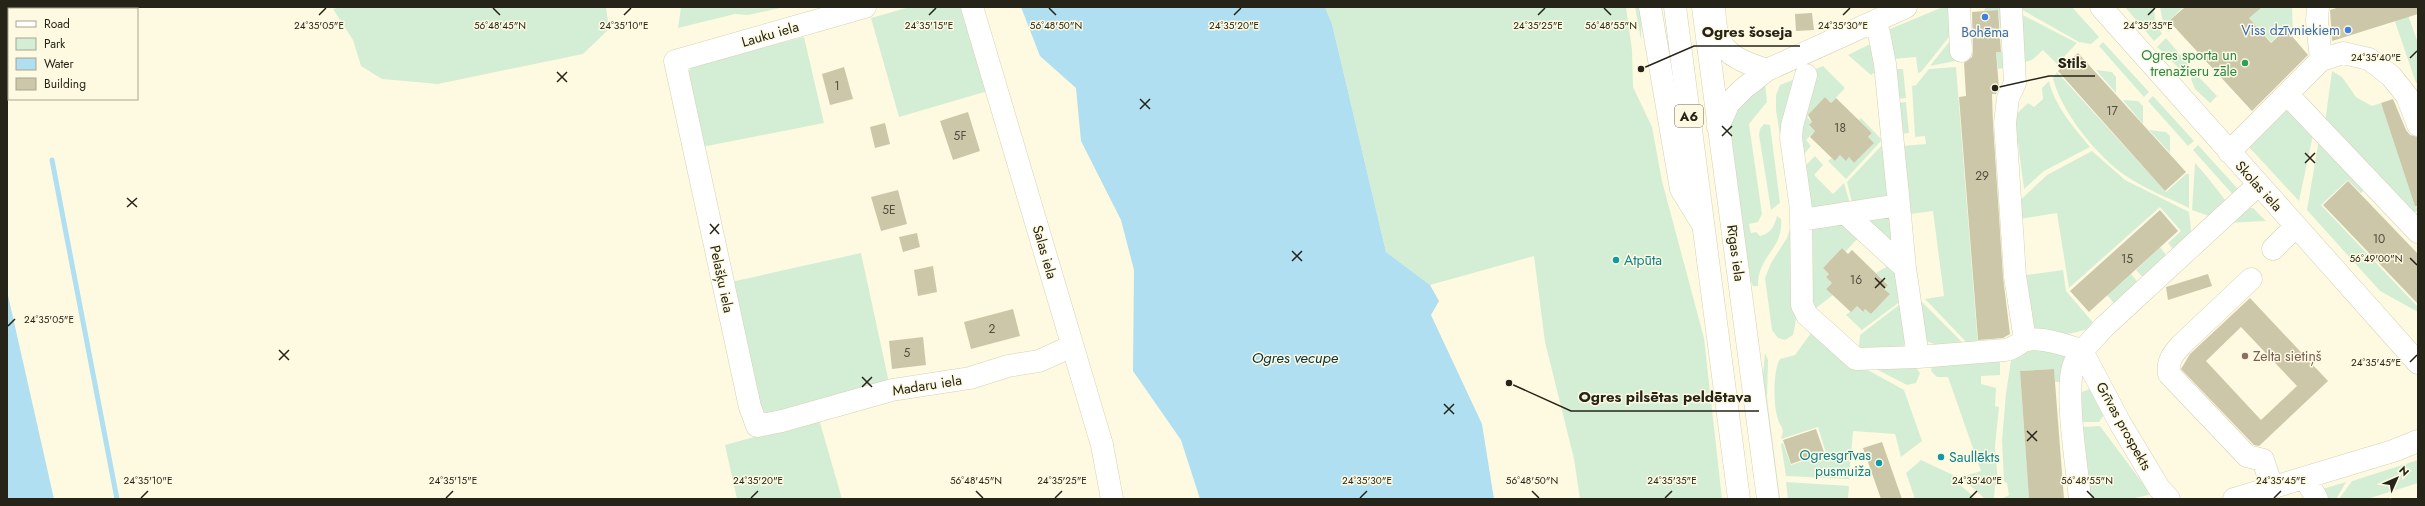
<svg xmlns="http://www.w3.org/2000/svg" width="2425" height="506" viewBox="0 0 2425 506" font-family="Jost,sans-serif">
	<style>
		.green { fill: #d4eed6 }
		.water { fill: #afdff0 }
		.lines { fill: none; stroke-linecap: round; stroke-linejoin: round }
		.stream { stroke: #afdff0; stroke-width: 5 }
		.building { fill: #ccc7a9; fill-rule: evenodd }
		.minor-casing { stroke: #d6d1b3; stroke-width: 23 }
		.major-casing { stroke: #d6d1b3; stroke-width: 23 }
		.highway-casing { stroke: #d6d1b3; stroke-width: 23 }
		.minor { stroke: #fff; stroke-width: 22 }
		.major { stroke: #fff; stroke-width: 22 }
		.highway { stroke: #fff; stroke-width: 22 }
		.ticks { fill: none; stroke: #262418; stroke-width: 1.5 }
		.shop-dot { fill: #3f7fe0; stroke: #fefae1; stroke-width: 1.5 }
		.leisure-dot { fill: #2e9e5b; stroke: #fefae1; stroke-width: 1.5 }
		.culture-dot { fill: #0f9aa8; stroke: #fefae1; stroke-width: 1.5 }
		.education-dot { fill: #8d6e63; stroke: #fefae1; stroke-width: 1.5 }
		.labels { text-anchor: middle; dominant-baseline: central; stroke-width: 3; stroke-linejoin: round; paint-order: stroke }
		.number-label { font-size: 12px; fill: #504d3c }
		.shield { fill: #fefae1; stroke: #676454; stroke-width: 1 }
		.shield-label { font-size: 13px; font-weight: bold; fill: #262418 }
		.shop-label { font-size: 14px; fill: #366cbe; stroke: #fefae1; text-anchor: end }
		.street-label { font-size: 14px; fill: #262418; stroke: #fefae1 }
		.leisure-label { font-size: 14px; fill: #27864d; stroke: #fefae1; text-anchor: end }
		.culture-label { font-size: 14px; fill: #0d838f; stroke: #fefae1; text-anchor: start }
		.education-label { font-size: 14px; fill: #785e54; stroke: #fefae1; text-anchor: start }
		.water-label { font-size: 15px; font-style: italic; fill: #083441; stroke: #fefae1 }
		.ticks-label { font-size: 10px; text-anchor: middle; fill: #262418; stroke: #fefae1; stroke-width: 3; stroke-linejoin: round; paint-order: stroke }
		.leader { fill: none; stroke: #262418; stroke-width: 1.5 }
		.callout-dot { fill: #262418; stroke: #fefae1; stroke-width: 1.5 }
		.callout-label { font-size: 15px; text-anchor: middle; font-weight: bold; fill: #262418; stroke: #fefae1; stroke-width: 3; stroke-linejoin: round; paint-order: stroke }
	</style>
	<rect width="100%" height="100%" fill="#fefae1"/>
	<!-- green -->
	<path class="green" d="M340 7H606L609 29 583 54 438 84 382 79 361 66 353 40 333 9Z
		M681 7H785L748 15 735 14 678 28Z
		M910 7H963L988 91 899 117 871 18Z
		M1325 7H1626L1632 50 1633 87 1652 127 1662 181 1704 338 1722 499H1580L1574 459 1545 342 1534 256 1430 285 1386 252 1332 24Z
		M1635 7H1642L1641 40Z
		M1943 7H1950L1953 32 1921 72 1918 73 1916 57 1893 59 1890 29Z
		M1987 7H2005L2006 26 2000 27 1998 10 1983 11Z
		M2017 7H2072L2099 37 2091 44 2079 42Z
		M2125 7H2154L2155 20 2162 34 2154 41Z
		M2160 7 2182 8 2168 22 2173 27 2168 32 2163 22Z
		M2239 7H2292L2293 34 2286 28 2271 42Z
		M2390 7H2405L2418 43V83H2416Z
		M2017 12 2077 43 2057 64 2043 50 2032 60 2022 63Z
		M804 37 824 123 702 147 687 76 692 65Z
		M1953 37 1955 61 1930 66Z
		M2166 38 2192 69 2186 75 2157 47Z
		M2103 42 2149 92 2144 97 2099 46Z
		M1868 45H1872L1875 72 1871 75 1848 55Z
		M1996 52H2004L2009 67 1998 69Z
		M1823 66 1845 88 1831 103 1825 97 1807 117 1812 122 1809 126 1815 131 1806 140 1811 146 1804 154 1796 133 1811 71Z
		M1956 67 1978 346H1970L1925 299 1944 296 1933 211 1910 214 1902 146 1926 144 1925 136 1915 137 1912 86 1916 85 1929 69Z
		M1894 69H1903L1906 98 1898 99Z
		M2096 70 2112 72 2116 77V93Z
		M2332 71 2342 77 2356 97 2372 106 2381 103 2418 211 2413 212 2324 130Z
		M2057 72 2166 192 2186 174H2189V208C2169 198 2145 189 2126 176 2097 156 2061 112 2053 78Z
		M2196 74 2217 96 2210 103 2195 89 2191 79Z
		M1800 77 1790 200 1776 110V95L1780 85Z
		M2049 81C2054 105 2075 129 2090 147L2044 171 2024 189 2018 143 2008 135 2007 123 2028 103 2034 107 2043 99 2042 88Z
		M1765 82 1767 102 1749 124 1762 214 1758 222 1749 224 1751 233 1756 232 1760 236C1771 233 1774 227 1777 216L1781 219C1784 249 1757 256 1758 286H1753L1748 275 1727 131 1737 102Z
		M2153 96 2194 141 2188 146 2148 101Z
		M2123 100 2138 101 2143 106V124Z
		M1906 102 1909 133 1901 134 1897 103Z
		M2289 106 2313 135 2299 201 2248 146Z
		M1861 118 1882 140 1846 179 1828 161 1832 158 1835 161 1840 155 1846 160 1849 157 1854 163 1873 143 1868 137 1872 133 1859 120Z
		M1764 124 1770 125 1780 203 1771 210 1759 135 1760 129Z
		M2149 130 2166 132 2170 136V153Z
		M2319 139 2365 189 2361 193 2348 180 2321 205 2418 307V312L2380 291 2307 210Z
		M1883 144 1888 197 1853 207 1847 182Z
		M2198 145 2237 188 2235 197 2193 150Z
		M2092 151 2125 180 2189 212 2192 239 2177 254 2168 243 2181 231 2160 207 2069 288 2057 213 2020 219 2017 203 2047 175Z
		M1815 156 1823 165 1814 175 1833 194 1844 183 1851 207 1810 211 1802 169Z
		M2195 163C2208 177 2218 191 2230 206L2217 219 2192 210Z
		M2242 208H2253L2266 221 2227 223Z
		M1890 215 1893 243 1861 218Z
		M1793 220C1795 258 1802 299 1793 335L1785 340 1778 338 1772 330 1765 278 1771 263 1787 238Z
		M1836 221 1860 236 1845 252 1842 248 1823 268 1829 274 1826 277 1832 283 1826 289 1833 295 1816 308 1812 307 1811 230Z
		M2160 247 2170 260 2147 282 2136 270Z
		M861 253 888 378 887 386 769 416 754 402 731 282Z
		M1888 266 1895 270 1901 301 1862 330 1846 315 1857 306 1862 312 1865 309 1871 314 1890 294 1884 289 1888 284 1876 273Z
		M2063 270 2066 291 2096 326C2078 333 2055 338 2036 333L2021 288 2026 275Z
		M2131 274 2141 286 2118 308 2107 295Z
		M1919 299 1967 347 1945 348 1926 341Z
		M1900 304 1906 340 1903 347 1858 357 1860 335Z
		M1811 333 1866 369 1904 390 1922 441 1901 457 1895 434 1853 431 1849 479 1786 476 1781 444 1783 443 1791 465 1826 453 1818 427 1781 439 1783 431C1782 426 1779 424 1778 419 1773 407 1773 369 1780 359L1795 355Z
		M2037 347 2064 353 2066 382H2055L2054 369 2020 371 2029 499H2001L2009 495 2007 483 2004 482 2002 441 2006 393 2012 354Z
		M1765 353 1768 360 1767 398 1780 499H1775L1762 386Z
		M2000 356V375L1981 376V384L1996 388 1995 406 1999 407 1995 446 1998 484 1995 485 1994 499H1985L1961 477 1981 471 1948 377H1937L1931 371 1932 366Z
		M1913 364 1920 373 1916 383 1907 385 1876 369Z
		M2089 389 2097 393 2106 412 2099 422H2082L2080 403 2082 392Z
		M819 419 842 499H737L725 445Z
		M2100 426 2147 489 2149 495 2130 499H2088L2083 427Z
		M1921 460 1953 475 1955 480 1976 499H1915L1906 473Z
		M2418 460V483L2367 499H2339L2352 481Z
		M1786 482 1849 486 1848 499H1788Z
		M2346 482 2336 499H2322L2319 490Z"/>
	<!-- water -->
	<path class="water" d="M1021 7H1325L1332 24 1386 252 1430 285 1439 301 1431 315 1482 424 1494 499H1200L1181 440 1133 371 1134 270 1121 220 1081 141 1076 88 1040 56Z
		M7 291 54 499H7Z"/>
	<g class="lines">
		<!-- stream -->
		<path class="stream" d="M52 160 117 499"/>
	</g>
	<!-- building -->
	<path class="building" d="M2185 7H2262L2249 18 2271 43 2286 29 2308 55 2252 111 2169 21Z
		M2340 7H2418V14L2332 41 2330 10Z
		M1998 10 2001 52H1996L1999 88 1996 94H1992L1993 124 2003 277 2010 334 2003 338 1978 340 1959 97 1966 96 1964 63 1972 57 1973 51 1972 12Z
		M1812 13 1814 30 1796 31 1795 14Z
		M2078 53 2186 172 2165 191 2058 71Z
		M844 67 853 99 830 105 822 74Z
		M1825 97 1831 103 1836 98 1872 133 1868 137 1874 143 1854 163 1849 157 1846 161 1840 155 1835 161 1810 137 1815 131 1809 125 1812 122 1808 115Z
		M2393 99 2406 130 2410 135 2418 137V206H2415L2381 103Z
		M968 112 980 151 953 160 940 121Z
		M885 123 890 144 875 148 870 127Z
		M2348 181 2418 254V304L2323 205Z
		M898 190 907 224 881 231 871 197Z
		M2160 210 2178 231 2089 312 2070 291Z
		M917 233 920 247 903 252 899 237Z
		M1842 248 1848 254 1852 250 1888 285 1884 289 1890 294 1871 314 1865 309 1863 312 1857 306 1851 312 1826 289 1832 283 1826 277 1829 274 1823 268Z
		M933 266 937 292 918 296 914 270Z
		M2208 274 2212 286 2168 300 2166 287Z
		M2250 298 2328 381 2259 446 2254 445 2181 369 2190 354ZM2241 327 2297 386 2261 420 2206 361Z
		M1013 309 1020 336 971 349 964 322Z
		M923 337 926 365 892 369 889 341Z
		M2054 369 2064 499H2029L2020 371Z
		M1816 429 1824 452 1791 464 1783 440Z
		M1882 442 1902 499H1881L1863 448Z"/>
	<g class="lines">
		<!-- minor casing -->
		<g class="minor-casing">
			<path id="minor" d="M865 7 675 61 750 407 757 426 782 421 892 390 970 378 1008 366 1039 361 1072 346
				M972 7 1102 445 1112 499
				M1650 7 1681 189 1703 225
				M1959 7 1961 51
				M2011 7 2015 83 2008 98 2005 123 2015 276 2025 340
				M2318 7 2317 21 2321 60
				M1714 8C1715 17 1715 27 1718 36 1725 57 1749 64 1767 70
				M1873 22 1879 33 1885 64 1899 205
				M1806 75 1792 126 1791 138 1801 209 1802 305 1807 315 1856 359 1918 357 2005 350C2014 349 2017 344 2024 341 2035 335 2071 346 2082 351L2104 327 2258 185
				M2287 94 2418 232
				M1718 127 1729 103 1743 89 1767 70 1906 7
				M2229 152 2321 60 2343 53 2369 59 2391 76 2407 96 2418 125
				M1845 213 1905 268
				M1801 220 1899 205 1905 268 1918 357
				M2273 249 2295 227
				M2251 279 2181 345C2173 354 2167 361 2169 374L2247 456 2263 460 2272 487
				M2082 351 2120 423 2159 488 2169 499
				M2305 478 2317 499
				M2080 499C2077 467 2065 395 2073 367 2075 361 2079 356 2082 351
				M2234 499 2393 451 2418 441"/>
		</g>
		<!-- major casing -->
		<g class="major-casing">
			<path id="major" d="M2101 7 2418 363"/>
		</g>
		<!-- highway casing -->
		<g class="highway-casing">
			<path id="highway" d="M1675 7 1739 499
				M1703 7 1768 499"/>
		</g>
		<!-- minor -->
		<use href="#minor" class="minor"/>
		<!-- major -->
		<use href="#major" class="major"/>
		<!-- highway -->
		<use href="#highway" class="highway"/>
	</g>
	<!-- ticks -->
	<path class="ticks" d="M493 8 500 15M1049 8 1056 15M1604 8 1611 15M319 15 326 8M624 15 631 8M929 15 936 8M1234 15 1241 8M1538 15 1545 8M1843 15 1850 8M2148 15 2155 8M2410 58 2417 51M557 72 567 82M557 82 567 72M1140 99 1150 109M1140 109 1150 99M1722 126 1732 136M1722 136 1732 126M2305 153 2315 163M2305 163 2315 153M127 198 137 207M127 207 137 198M710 224 719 234M710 234 719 224M1292 251 1302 261M2410 258 2417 265M1292 261 1302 251M1875 278 1885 288M1875 288 1885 278M8 326 15 319M279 350 289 360M279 360 289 350M2410 362 2417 355M862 377 872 387M862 387 872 377M1444 404 1454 414M1444 414 1454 404M2027 431 2037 441M2027 441 2037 431M976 491 983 498M1532 491 1539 498M2087 491 2094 498M141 498 148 491M446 498 453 491M751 498 758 491M1055 498 1062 491M1360 498 1367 491M1665 498 1672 491M1970 498 1977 491M2274 498 2281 491"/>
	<!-- markers -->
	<g class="shop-dot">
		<circle cx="1985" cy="17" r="4"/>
		<circle cx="2348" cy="30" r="4"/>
	</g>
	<circle class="leisure-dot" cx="2245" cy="63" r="4"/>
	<g class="culture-dot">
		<circle cx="1616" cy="260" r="4"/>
		<circle cx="1941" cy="457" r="4"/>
		<circle cx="1879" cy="463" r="4"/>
	</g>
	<circle class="education-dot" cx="2245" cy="356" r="4"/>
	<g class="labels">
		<!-- number labels -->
		<g class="number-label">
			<text x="837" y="86">1</text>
			<text x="2112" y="111">17</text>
			<text x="1840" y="128">18</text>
			<text x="960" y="136">5F</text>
			<text x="1982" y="176">29</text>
			<text x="889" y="210">5E</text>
			<text x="2379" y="239">10</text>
			<text x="2127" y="259">15</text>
			<text x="1856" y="280">16</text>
			<text x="992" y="329">2</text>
			<text x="907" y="353">5</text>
		</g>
		<!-- shield labels -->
		<rect class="shield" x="1675" y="105" width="28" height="22" rx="3"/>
		<g class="shield-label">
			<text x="1689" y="116">A6</text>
		</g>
		<!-- shop labels -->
		<g class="shop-label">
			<text x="2340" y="30">Viss dzīvniekiem</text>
			<text x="1985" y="32" text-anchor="middle">Bohēma</text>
		</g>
		<!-- street labels -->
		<g class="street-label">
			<text transform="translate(770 34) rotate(-16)">Lauku iela</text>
			<text transform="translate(2259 186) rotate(48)">Skolas iela</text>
			<text transform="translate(1045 252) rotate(74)">Salas iela</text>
			<text transform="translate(1736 253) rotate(82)">Rīgas iela</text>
			<text transform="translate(722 279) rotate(78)">Pelašķu iela</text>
			<text transform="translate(927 385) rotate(-9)">Madaru iela</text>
			<text transform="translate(2124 426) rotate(61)">Grīvas prospekts</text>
		</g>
		<!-- leisure labels -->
		<g class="leisure-label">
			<text x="2237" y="55">Ogres sporta un<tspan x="2237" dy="16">trenažieru zāle</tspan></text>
		</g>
		<!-- culture labels -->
		<g class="culture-label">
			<text x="1624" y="260">Atpūta</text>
			<text x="1871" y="455" text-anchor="end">Ogresgrīvas<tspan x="1871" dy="16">pusmuiža</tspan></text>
			<text x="1949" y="457">Saullēkts</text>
		</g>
		<!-- education labels -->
		<g class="education-label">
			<text x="2253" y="356">Zelta sietiņš</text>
		</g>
		<!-- water labels -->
		<g class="water-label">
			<text x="1295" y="358">Ogres vecupe</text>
		</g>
	</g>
	<g class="ticks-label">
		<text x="319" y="29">24°35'05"E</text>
		<text x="500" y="29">56°48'45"N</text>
		<text x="624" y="29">24°35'10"E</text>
		<text x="929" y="29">24°35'15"E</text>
		<text x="1056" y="29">56°48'50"N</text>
		<text x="1234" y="29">24°35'20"E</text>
		<text x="1538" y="29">24°35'25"E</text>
		<text x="1611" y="29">56°48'55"N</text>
		<text x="1843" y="29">24°35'30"E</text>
		<text x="2148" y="29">24°35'35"E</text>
		<text x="2376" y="61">24°35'40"E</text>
		<text x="2376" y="262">56°49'00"N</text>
		<text x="49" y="323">24°35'05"E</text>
		<text x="2376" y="366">24°35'45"E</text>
		<text x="148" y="484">24°35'10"E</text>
		<text x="453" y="484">24°35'15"E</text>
		<text x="758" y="484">24°35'20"E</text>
		<text x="976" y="484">56°48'45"N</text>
		<text x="1062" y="484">24°35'25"E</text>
		<text x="1367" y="484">24°35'30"E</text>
		<text x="1532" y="484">56°48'50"N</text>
		<text x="1672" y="484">24°35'35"E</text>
		<text x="1977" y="484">24°35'40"E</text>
		<text x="2087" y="484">56°48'55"N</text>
		<text x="2281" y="484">24°35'45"E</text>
	</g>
	<!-- callouts -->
	<path class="leader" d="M1641 69L1694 46H1800M1995 88L2049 76H2095M1509 383L1571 411H1759"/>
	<g class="callout-dot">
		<circle cx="1641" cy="69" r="4"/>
		<circle cx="1995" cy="88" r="4"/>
		<circle cx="1509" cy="383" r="4"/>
	</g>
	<g class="callout-label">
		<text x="1747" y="37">Ogres šoseja</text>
		<text x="2072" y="68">Stils</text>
		<text x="1665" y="402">Ogres pilsētas peldētava</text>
	</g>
	<!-- border -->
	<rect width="2425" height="506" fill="none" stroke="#262418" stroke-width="16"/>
	<!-- legend -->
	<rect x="8" y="8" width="130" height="92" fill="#fefae1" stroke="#a8a491"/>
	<rect x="16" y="21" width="20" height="6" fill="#ffffff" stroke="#a8a491"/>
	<text x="44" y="28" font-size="12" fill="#262418">Road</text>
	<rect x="16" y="38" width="20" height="12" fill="#d4eed6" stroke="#a8a491"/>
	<text x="44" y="48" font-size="12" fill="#262418">Park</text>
	<rect x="16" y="58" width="20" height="12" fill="#afdff0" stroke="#a8a491"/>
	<text x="44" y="68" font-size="12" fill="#262418">Water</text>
	<rect x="16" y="78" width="20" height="12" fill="#ccc7a9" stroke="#a8a491"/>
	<text x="44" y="88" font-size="12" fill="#262418">Building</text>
	<!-- north arrow -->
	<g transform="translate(2397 478) rotate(45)" stroke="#fefae1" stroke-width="3" paint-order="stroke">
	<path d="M0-3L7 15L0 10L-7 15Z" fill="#262418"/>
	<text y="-6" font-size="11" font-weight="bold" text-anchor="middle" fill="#262418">N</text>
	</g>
</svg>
